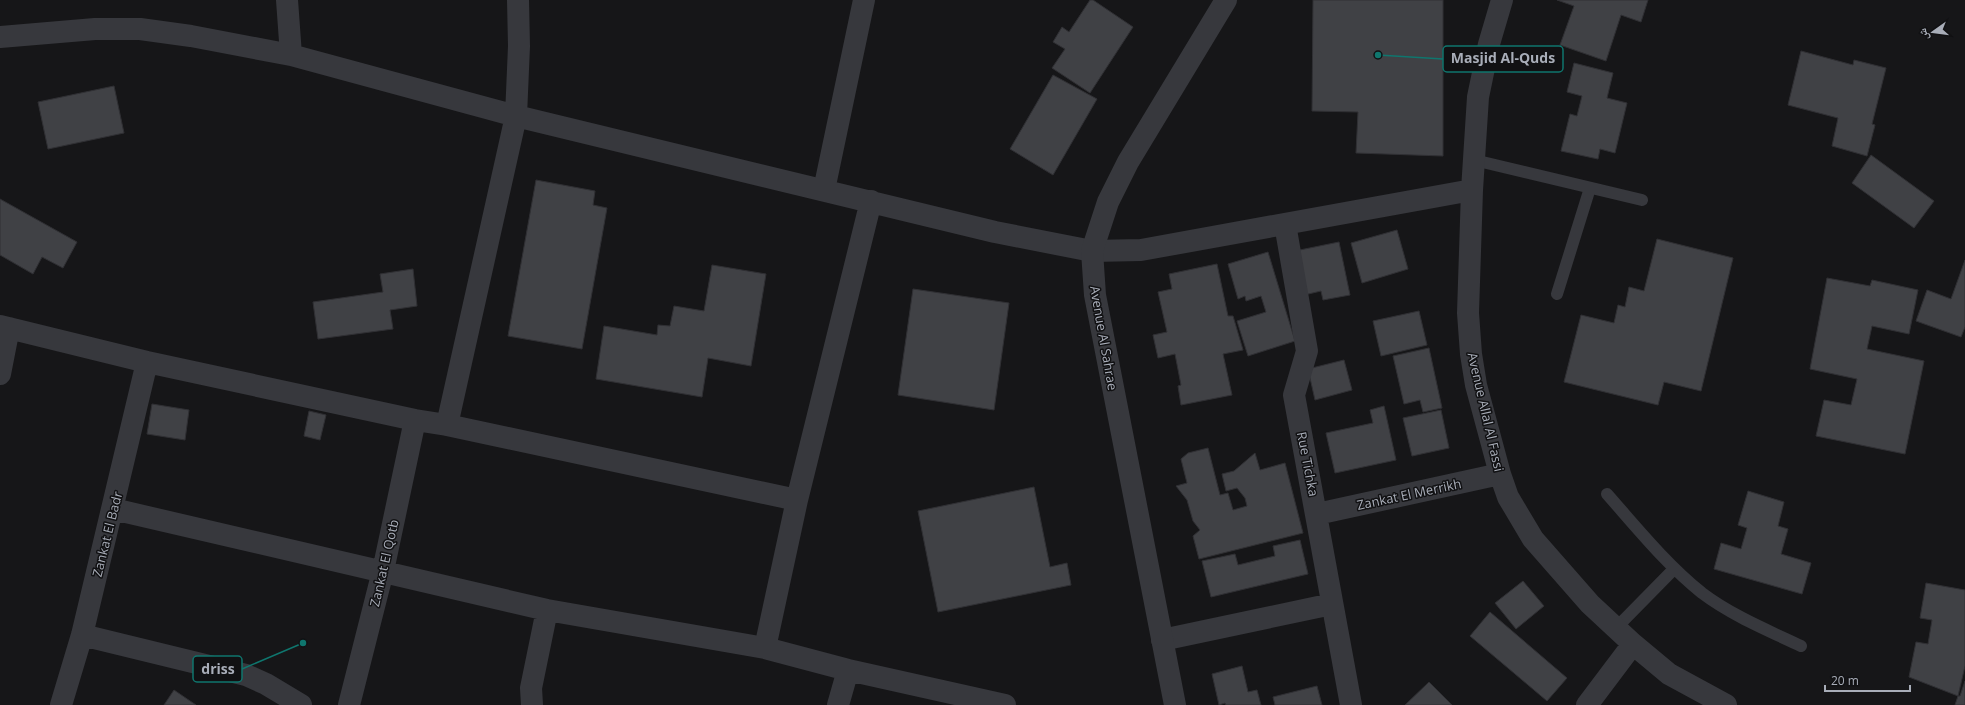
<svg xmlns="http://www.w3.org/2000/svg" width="1965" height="705" viewBox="0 0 1965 705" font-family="'Open Sans','Noto Naskh Arabic',sans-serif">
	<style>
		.building { fill: #404145; stroke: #303034 }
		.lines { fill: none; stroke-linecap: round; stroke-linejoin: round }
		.service { stroke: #37383d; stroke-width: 12 }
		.minor { stroke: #37383d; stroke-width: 22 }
		.tertiary { stroke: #37383d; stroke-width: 22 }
		.labels { text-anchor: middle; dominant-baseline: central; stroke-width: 3; stroke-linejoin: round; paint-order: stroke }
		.street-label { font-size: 13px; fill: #a8adb8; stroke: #111113 }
		.leader { fill: none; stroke: #0f766e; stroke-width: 1.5 }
		.callout-dot { fill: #0f766e; stroke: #111113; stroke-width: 1.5 }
		.callout { fill: #111113; stroke: #0f766e; stroke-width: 1.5 }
		.callout-label { font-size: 14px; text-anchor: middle; font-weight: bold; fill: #a8adb8 }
	</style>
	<rect width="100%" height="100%" fill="#161618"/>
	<!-- building -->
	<path class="building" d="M1090 0H1093L1133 27 1090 93 1052 68 1065 49 1053 42 1062 27 1069 32Z
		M1313 0H1443V156L1356 153 1358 112 1312 111Z
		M1557 0H1648L1641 22 1621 15 1606 61 1560 45 1574 6Z
		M1801 51 1853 65 1854 60 1886 68 1872 124 1875 125 1867 156 1832 146 1838 118 1788 105Z
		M1574 63 1613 73 1607 98 1627 103 1615 153 1600 149 1598 159 1561 151 1570 114 1577 116 1582 96 1567 92Z
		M1053 75 1097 99 1053 175 1010 149Z
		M114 86 124 133 48 149 38 102Z
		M1871 155 1934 201 1914 228 1852 183Z
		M536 180 595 191 593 205 607 208 582 349 508 336Z
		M0 199 77 242 63 268 42 257 33 274 0 255Z
		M1397 230 1408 269 1362 283 1351 243Z
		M1657 239 1733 258 1701 391 1664 382 1658 405 1564 382 1581 315 1614 323 1618 305 1625 307 1629 287 1644 291Z
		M1339 242 1350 295 1323 300 1321 291 1304 295 1295 251Z
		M1268 252 1295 341 1248 356 1237 321 1266 312 1261 296 1246 301 1245 296 1238 299 1228 264Z
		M1965 260V327L1961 337 1916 321 1927 290 1951 299Z
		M1217 264 1228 316H1233L1243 350 1223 354 1232 395 1181 405 1178 386 1181 385 1175 354 1158 358 1153 335 1167 332 1158 292 1172 289 1169 274Z
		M712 265 766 274 751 366 708 358 702 397 596 379 604 326 657 335 658 325 670 326 674 306 704 311Z
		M413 269 417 306 390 310 393 329 318 339 313 302 383 292 380 274Z
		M1827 278 1870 286 1872 280 1918 290 1909 334 1872 326 1867 349 1924 361 1905 454 1816 436 1824 400 1851 405 1857 379 1810 369Z
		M913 289 1009 303 994 410 898 395Z
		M1419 311 1427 345 1381 356 1373 321Z
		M1429 348 1442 408 1423 412 1420 400 1404 404 1393 356Z
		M1344 360 1352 390 1315 400 1308 369Z
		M152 404 189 410 185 440 147 434Z
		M1384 406 1396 460 1335 473 1326 433 1373 423 1370 410Z
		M1441 410 1449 448 1412 456 1403 418Z
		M309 411 326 415 320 440 304 436Z
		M1208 448 1220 495 1228 493 1233 510 1247 506 1245 498 1237 488 1226 491 1222 474 1234 471 1255 453 1260 470 1285 463 1303 533 1199 559 1193 536 1200 530 1193 521 1187 500 1176 486 1187 483 1181 459 1188 453Z
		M1034 487 1050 567 1067 563 1071 585 938 612 918 511Z
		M1748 491 1784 502 1778 526 1788 529 1781 554 1811 563 1802 594 1714 569 1721 543 1741 549 1747 528 1738 525Z
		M1300 540 1308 574 1211 597 1202 561 1235 554 1238 565 1275 556 1273 546Z
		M1523 581 1544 606 1516 629 1495 603Z
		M1926 583 1965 590V666L1958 696 1909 677 1916 642 1928 644 1932 620 1920 618Z
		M1490 612 1567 678 1547 701 1470 636Z
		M1242 666 1248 692 1257 690 1261 705H1226L1225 703 1219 705 1212 674Z
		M1965 681V705H1955L1958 696H1960Z
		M1429 682 1452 705H1405Z
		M1317 686 1322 705H1275L1273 697Z
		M174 690 196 705H164Z"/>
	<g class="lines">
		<!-- service -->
		<path class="service" d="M1474 160 1642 200
			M1557 294 1590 188
			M1607 494C1637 528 1666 564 1702 593 1731 615 1767 630 1801 646
			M1616 628 1674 569"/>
		<!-- minor -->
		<path class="minor" d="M287 0 291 55
			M1502 0 1489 44 1478 97 1472 190 1468 313 1471 354 1476 385 1500 474 1508 497 1533 539 1590 604 1633 644 1669 674 1726 705
			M0 37 95 29H140L191 36 291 55 516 116 995 232 1092 251 1141 250 1472 190
			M824 190 864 0
			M1285 224 1307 351 1294 395 1351 705
			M0 326 147 362 415 420 447 425 797 500
			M0 374 9 328
			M447 425 516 116 519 46 518 0
			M113 509 547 610 765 648 848 670 1005 705
			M1317 514 1500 474
			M82 635 246 675 266 684 301 705
			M1162 640 1332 604
			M765 648 797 500 871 201
			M61 705 82 635 147 362
			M349 705 383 571 415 420
			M532 705 531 688 547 610
			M838 705 848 670
			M1587 705 1633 644"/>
		<!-- tertiary -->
		<path class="tertiary" d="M1175 705 1095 295 1092 251 1108 202 1128 162 1226 0"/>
	</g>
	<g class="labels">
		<!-- street labels -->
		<g class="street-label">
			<text transform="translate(1104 338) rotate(80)">Avenue Al Sahrae</text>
			<text transform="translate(1486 412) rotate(77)">Avenue Allal Al Fassi</text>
			<text transform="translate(1308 464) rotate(79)">Rue Tichka</text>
			<text transform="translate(1409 494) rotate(-12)">Zankat El Merrikh</text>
			<text transform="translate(107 534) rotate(-76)">Zankat El Badr</text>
			<text transform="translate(384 563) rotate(-77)">Zankat El Qotb</text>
		</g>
	</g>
	<!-- callouts -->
	<path class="leader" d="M1378 55L1443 59M303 643L242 669"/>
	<g class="callout-dot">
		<circle cx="1378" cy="55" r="4"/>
		<circle cx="303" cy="643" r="4"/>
	</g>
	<g class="callout">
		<rect x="1443" y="46" width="120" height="26" rx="4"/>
		<rect x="193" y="656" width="49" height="26" rx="4"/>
	</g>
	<g class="callout-label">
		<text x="1503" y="63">Masjid Al-Quds</text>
		<text x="218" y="674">driss</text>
	</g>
	<!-- north arrow -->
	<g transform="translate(1933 32) rotate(256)" stroke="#111113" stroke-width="3" paint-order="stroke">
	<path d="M0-3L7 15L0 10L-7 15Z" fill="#a8adb8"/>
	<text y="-6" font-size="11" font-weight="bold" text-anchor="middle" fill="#a8adb8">ش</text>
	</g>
	<!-- scale -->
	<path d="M1825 685v6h85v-6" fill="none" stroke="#a8adb8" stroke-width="2"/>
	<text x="1831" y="685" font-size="12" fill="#a8adb8" stroke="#111113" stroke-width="3" paint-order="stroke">20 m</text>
</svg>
